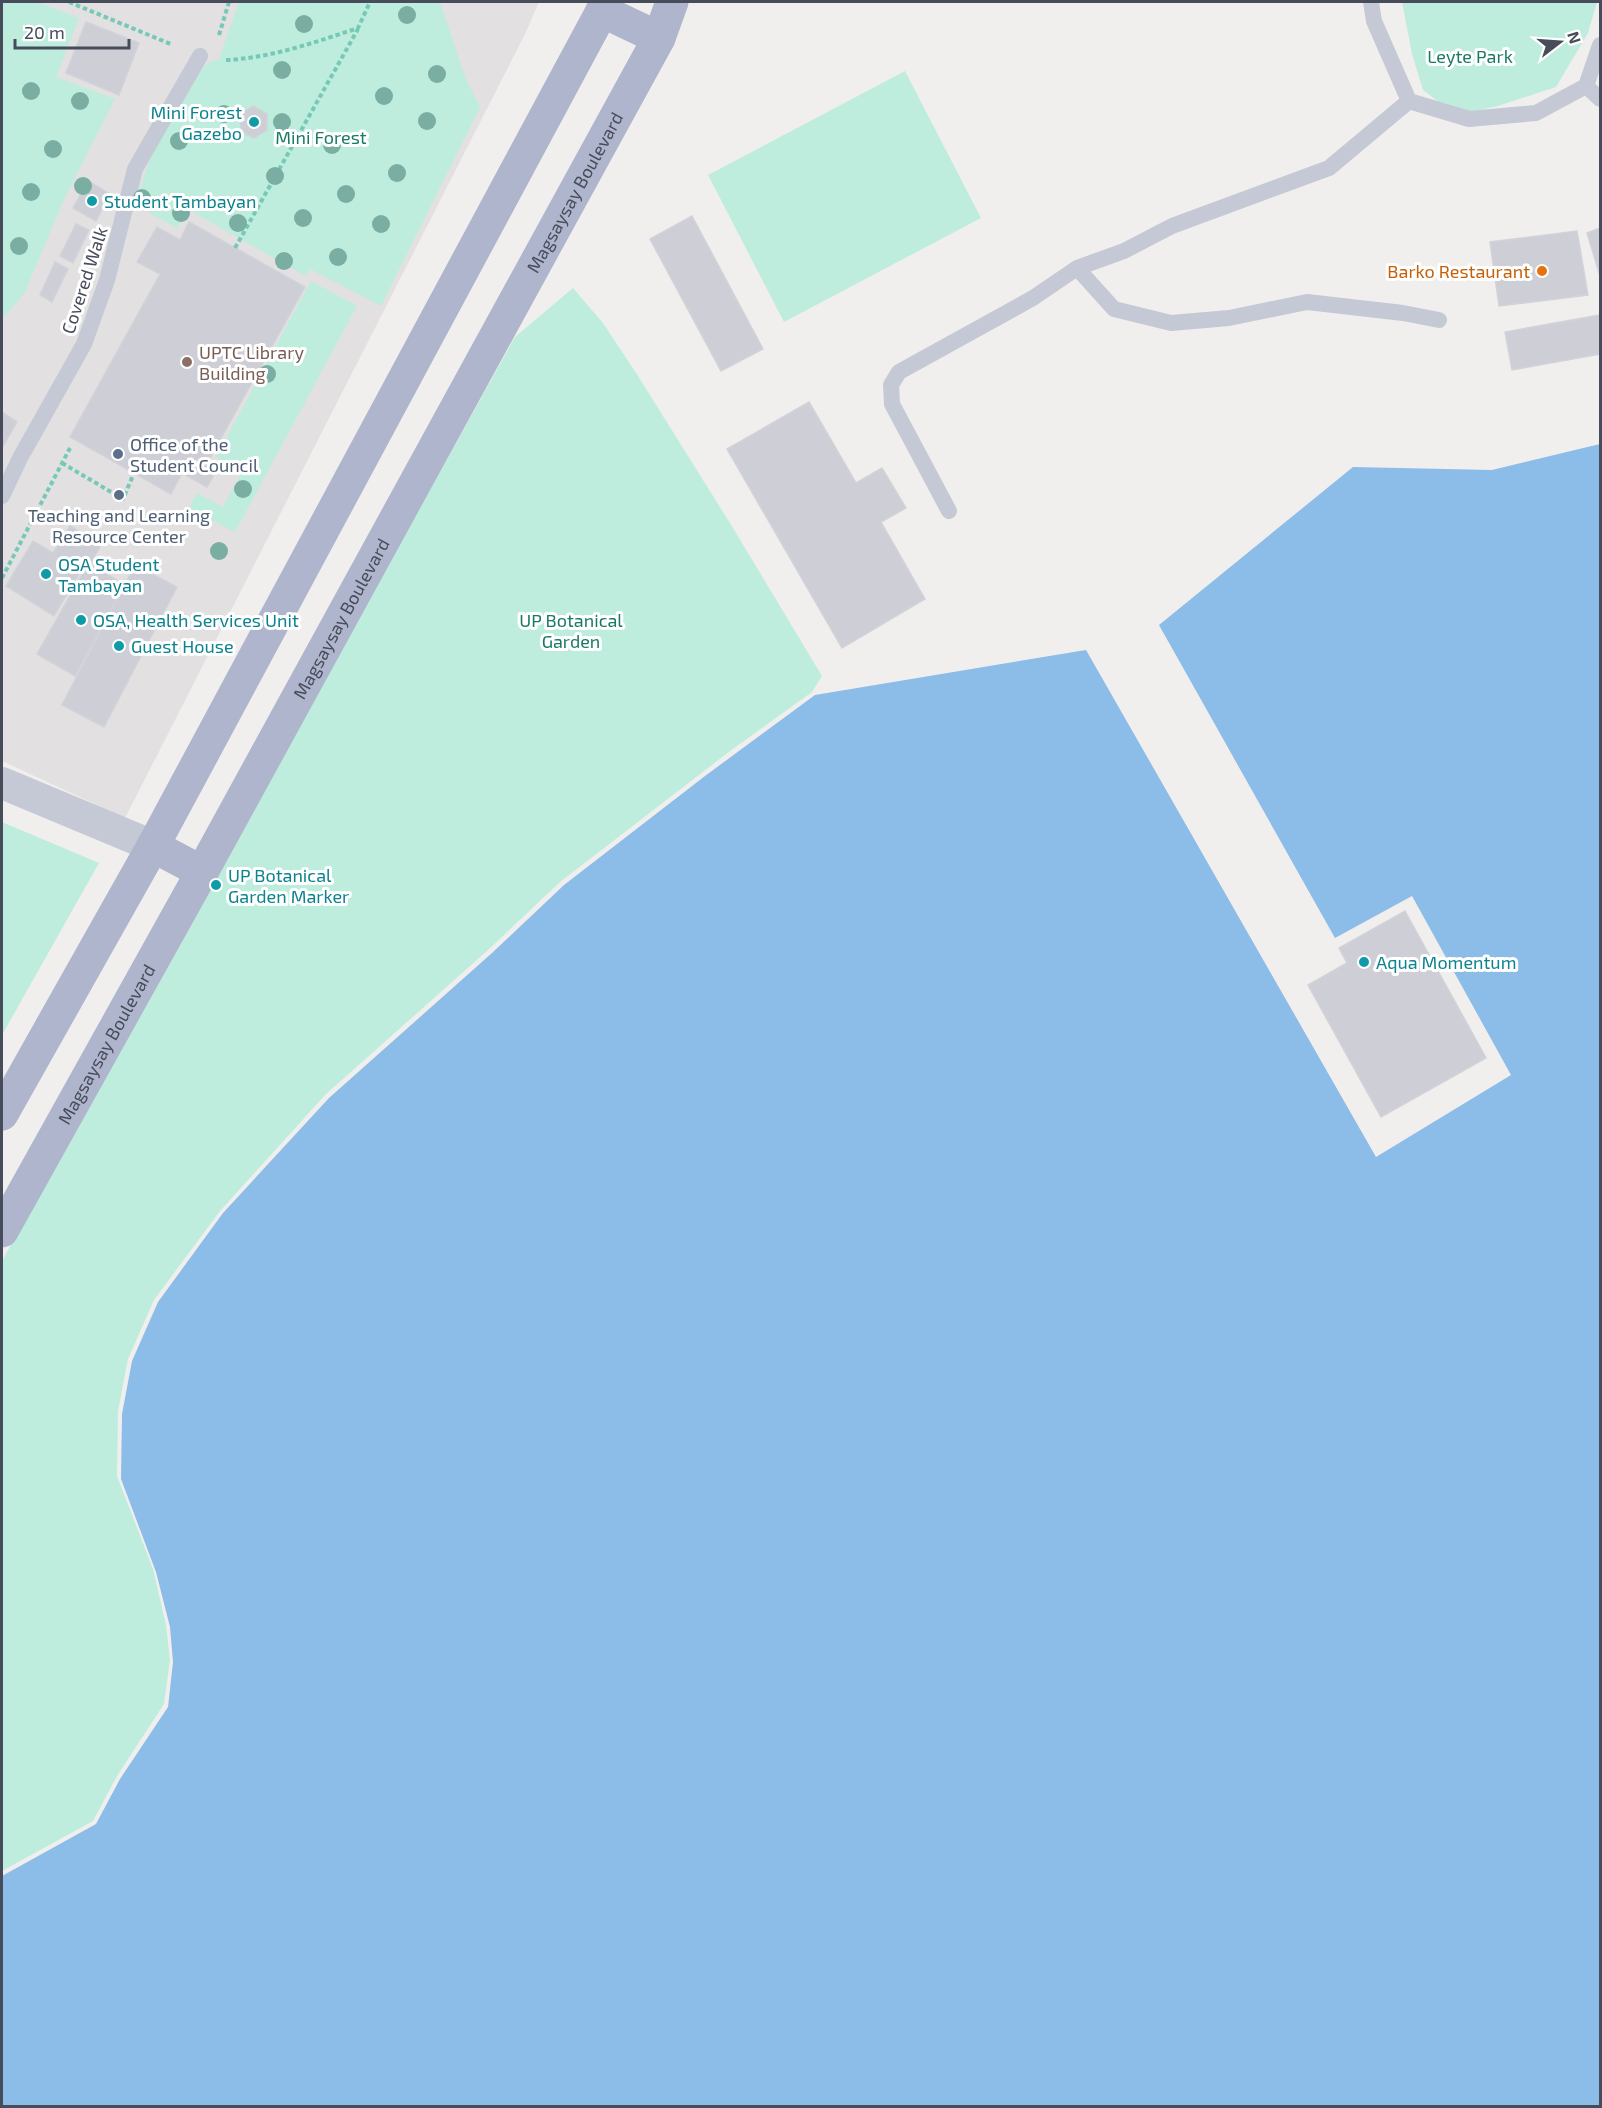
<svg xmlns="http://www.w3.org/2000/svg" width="1602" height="2108" viewBox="0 0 1602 2108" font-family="'Exo 2',sans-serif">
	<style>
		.education { fill: #e2e0e0 }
		.green { fill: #beeddd }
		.water { fill: #8cbce8 }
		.building { fill: #cecfd6; stroke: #d2d2d9; stroke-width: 1.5 }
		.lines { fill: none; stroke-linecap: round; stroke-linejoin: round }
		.path { stroke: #77c9b7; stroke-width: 4; stroke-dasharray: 4.5 3; stroke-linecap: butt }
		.service { stroke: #c5c9d5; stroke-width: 16 }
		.minor { stroke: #c5c9d5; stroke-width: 32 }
		.primary { stroke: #afb5cc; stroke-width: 33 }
		.tree { fill: #7baea2 }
		.culture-dot { fill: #0f9aa8; stroke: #fff; stroke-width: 2 }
		.food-dot { fill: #e8710a; stroke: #fff; stroke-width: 2 }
		.education-dot { fill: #8d6e63; stroke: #fff; stroke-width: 2 }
		.service-dot { fill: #5c6f8a; stroke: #fff; stroke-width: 2 }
		.labels { text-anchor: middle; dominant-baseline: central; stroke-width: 6; stroke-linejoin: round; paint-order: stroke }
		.park-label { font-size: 18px; fill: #1a7964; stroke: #fff }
		.culture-label { font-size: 18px; fill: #0d838f; stroke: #fff; text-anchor: start }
		.street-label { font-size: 18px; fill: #474c5b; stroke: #fff }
		.food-label { font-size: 18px; fill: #c56008; stroke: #fff; text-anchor: end }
		.education-label { font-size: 18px; fill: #785e54; stroke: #fff; text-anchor: start }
		.service-label { font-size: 18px; fill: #4e5e75; stroke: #fff; text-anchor: start }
	</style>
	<rect width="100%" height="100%" fill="#f1efee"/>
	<!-- education -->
	<path class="education" d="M2 2H539L525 34 125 818 2 761Z"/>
	<!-- green -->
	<path class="green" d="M2 2H37L79 18 56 77 115 99 65 197 24 294 2 319Z
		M239 2H440L466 80 480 107 381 306 310 269 306 276 187 209 177 228 135 205 156 141 199 71 208 63 219 59Z
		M1402 2H1597L1588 33 1556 87 1498 106 1456 115 1423 90 1412 54Z
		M905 71 981 218 784 322 708 175Z
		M311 281 357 306 235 532 189 508 197 493 223 507 242 472 216 457Z
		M573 288 603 323 638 376 733 528 822 676 812 692 730 751 560 882 488 950 325 1095 220 1211 154 1300 128 1359 118 1411 117 1476 153 1569 166 1625 170 1660 164 1704 117 1776 93 1821 2 1871V1261L515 337Z
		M2 822 99 863 2 1035Z"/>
	<!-- water -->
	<path class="water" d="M1600 444V2106H2V1876L96 1824 120 1779 168 1707 173 1662 170 1627 156 1572 121 1479 122 1414 132 1361 158 1302 223 1213 329 1098 492 953 564 885 705 776 815 695 1086 650 1376 1157 1511 1075 1412 896 1335 938 1159 625 1353 467 1492 470Z"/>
	<!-- building -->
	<path class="building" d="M86 22 139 43 119 95 66 73Z
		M253 106 267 114V130L254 138 241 132 240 114Z
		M88 181 110 194 96 221 73 208Z
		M692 216 763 349 721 371 650 239Z
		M189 222 305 287 209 460 219 466 207 487 182 473 171 494 70 437 160 274 137 262 157 227 180 240Z
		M76 224 89 230 73 263 60 256Z
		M1600 228V276L1587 233Z
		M1577 231 1588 295 1499 306 1490 242Z
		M55 262 68 269 52 302 40 295Z
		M1600 315V354L1512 370 1505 332Z
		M809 402 856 483 882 468 906 508 881 522 925 599 842 648 727 449Z
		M2 412 17 422 2 448Z
		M70 526 101 545 92 561 88 559 54 616 6 586 33 541 53 553Z
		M89 562 124 585 75 676 37 654Z
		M135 565 177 587 104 727 62 705Z
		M1405 911 1486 1058 1381 1117 1308 985 1347 963 1339 948Z"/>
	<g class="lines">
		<!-- path -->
		<path class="path" d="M69 2 173 45
			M219 35 229 2
			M226 60C271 58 316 42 358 28L370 2
			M235 248 358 29
			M62 463 123 499 134 473
			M2 578 70 448"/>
		<!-- service -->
		<path class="service" d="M1371 2 1374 21 1409 101 1469 119 1536 113 1586 86 1600 45
			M1586 86 1600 99
			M1409 101 1329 168 1172 226 1124 251 1077 268 1114 309 1171 323 1229 318 1307 302 1403 313 1439 320
			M2 496 20 458 84 344 107 280 135 169 200 56
			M949 511 892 404 891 385 899 372 1033 298 1077 268"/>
		<!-- minor -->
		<path class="minor" d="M2 783 153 846"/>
		<!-- primary -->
		<g class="primary">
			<path d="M602 11 659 38"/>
			<path d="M153 846 202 872"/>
			<path d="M2 1114 153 846 602 11 605 2"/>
			<path id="s1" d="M2 1231 202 872 659 38 672 2"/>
		</g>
	</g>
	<!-- trees -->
	<g class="tree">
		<circle cx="407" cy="15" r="9"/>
		<circle cx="304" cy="24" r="9"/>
		<circle cx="282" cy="70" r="9"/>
		<circle cx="437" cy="74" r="9"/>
		<circle cx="31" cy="91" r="9"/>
		<circle cx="384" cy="96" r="9"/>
		<circle cx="80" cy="101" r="9"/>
		<circle cx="224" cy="114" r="9"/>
		<circle cx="427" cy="121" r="9"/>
		<circle cx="282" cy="122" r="9"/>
		<circle cx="179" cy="141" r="9"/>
		<circle cx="332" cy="145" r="9"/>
		<circle cx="53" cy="149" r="9"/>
		<circle cx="397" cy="173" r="9"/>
		<circle cx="275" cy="176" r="9"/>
		<circle cx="83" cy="186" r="9"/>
		<circle cx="31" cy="192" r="9"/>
		<circle cx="346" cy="194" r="9"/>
		<circle cx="142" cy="198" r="9"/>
		<circle cx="181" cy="213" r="9"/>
		<circle cx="303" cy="218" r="9"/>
		<circle cx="238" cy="223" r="9"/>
		<circle cx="381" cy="224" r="9"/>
		<circle cx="19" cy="246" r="9"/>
		<circle cx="338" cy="257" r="9"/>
		<circle cx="284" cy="261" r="9"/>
		<circle cx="267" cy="374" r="9"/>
		<circle cx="243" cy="489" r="9"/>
		<circle cx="219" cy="551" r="9"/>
	</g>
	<!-- markers -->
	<g class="culture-dot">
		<circle cx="254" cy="122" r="6"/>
		<circle cx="92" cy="201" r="6"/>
		<circle cx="46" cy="574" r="6"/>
		<circle cx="81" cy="620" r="6"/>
		<circle cx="119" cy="646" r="6"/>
		<circle cx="216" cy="885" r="6"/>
		<circle cx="1364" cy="962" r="6"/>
	</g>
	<circle class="food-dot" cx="1542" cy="271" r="6"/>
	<circle class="education-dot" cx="187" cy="362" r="6"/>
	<g class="service-dot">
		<circle cx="118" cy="454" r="6"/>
		<circle cx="119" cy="495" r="6"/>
	</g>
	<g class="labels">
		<!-- park labels -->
		<g class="park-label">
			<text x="1470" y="56">Leyte Park</text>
			<text x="321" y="137">Mini Forest</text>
			<text x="571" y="620">UP Botanical<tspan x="571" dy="21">Garden</tspan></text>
		</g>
		<!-- culture labels -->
		<g class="culture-label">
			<text x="242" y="112" text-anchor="end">Mini Forest<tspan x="242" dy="21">Gazebo</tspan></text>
			<text x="104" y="201">Student Tambayan</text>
			<text x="58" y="564">OSA Student<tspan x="58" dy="21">Tambayan</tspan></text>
			<text x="93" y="620">OSA, Health Services Unit</text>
			<text x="131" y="646">Guest House</text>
			<text x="228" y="875">UP Botanical<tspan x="228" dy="21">Garden Marker</tspan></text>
			<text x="1376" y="962">Aqua Momentum</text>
		</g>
		<!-- street labels -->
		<g class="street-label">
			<text stroke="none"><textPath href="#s1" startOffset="1186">Magsaysay Boulevard</textPath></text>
			<text transform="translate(84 280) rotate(-72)">Covered Walk</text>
			<text stroke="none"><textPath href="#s1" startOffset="700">Magsaysay Boulevard</textPath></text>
			<text stroke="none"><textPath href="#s1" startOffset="214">Magsaysay Boulevard</textPath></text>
		</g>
		<!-- food labels -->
		<g class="food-label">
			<text x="1530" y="271">Barko Restaurant</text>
		</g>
		<!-- education labels -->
		<g class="education-label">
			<text x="199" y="352">UPTC Library<tspan x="199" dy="21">Building</tspan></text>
		</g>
		<!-- service labels -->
		<g class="service-label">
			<text x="130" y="444">Office of the<tspan x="130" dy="21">Student Council</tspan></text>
			<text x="119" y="515" text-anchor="middle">Teaching and Learning<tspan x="119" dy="21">Resource Center</tspan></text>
		</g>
	</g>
	<!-- border -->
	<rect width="1602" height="2108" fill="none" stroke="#474c5b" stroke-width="6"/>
	<!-- north arrow -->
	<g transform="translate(1560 42) rotate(73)" stroke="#ffffff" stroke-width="4.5" paint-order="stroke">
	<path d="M0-4.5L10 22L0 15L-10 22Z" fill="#474c5b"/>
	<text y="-9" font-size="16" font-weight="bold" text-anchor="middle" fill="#474c5b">N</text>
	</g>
	<!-- scale -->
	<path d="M15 39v9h114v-9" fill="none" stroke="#474c5b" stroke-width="3"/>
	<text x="24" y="39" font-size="18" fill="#474c5b" stroke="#ffffff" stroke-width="4.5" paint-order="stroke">20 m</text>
</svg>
